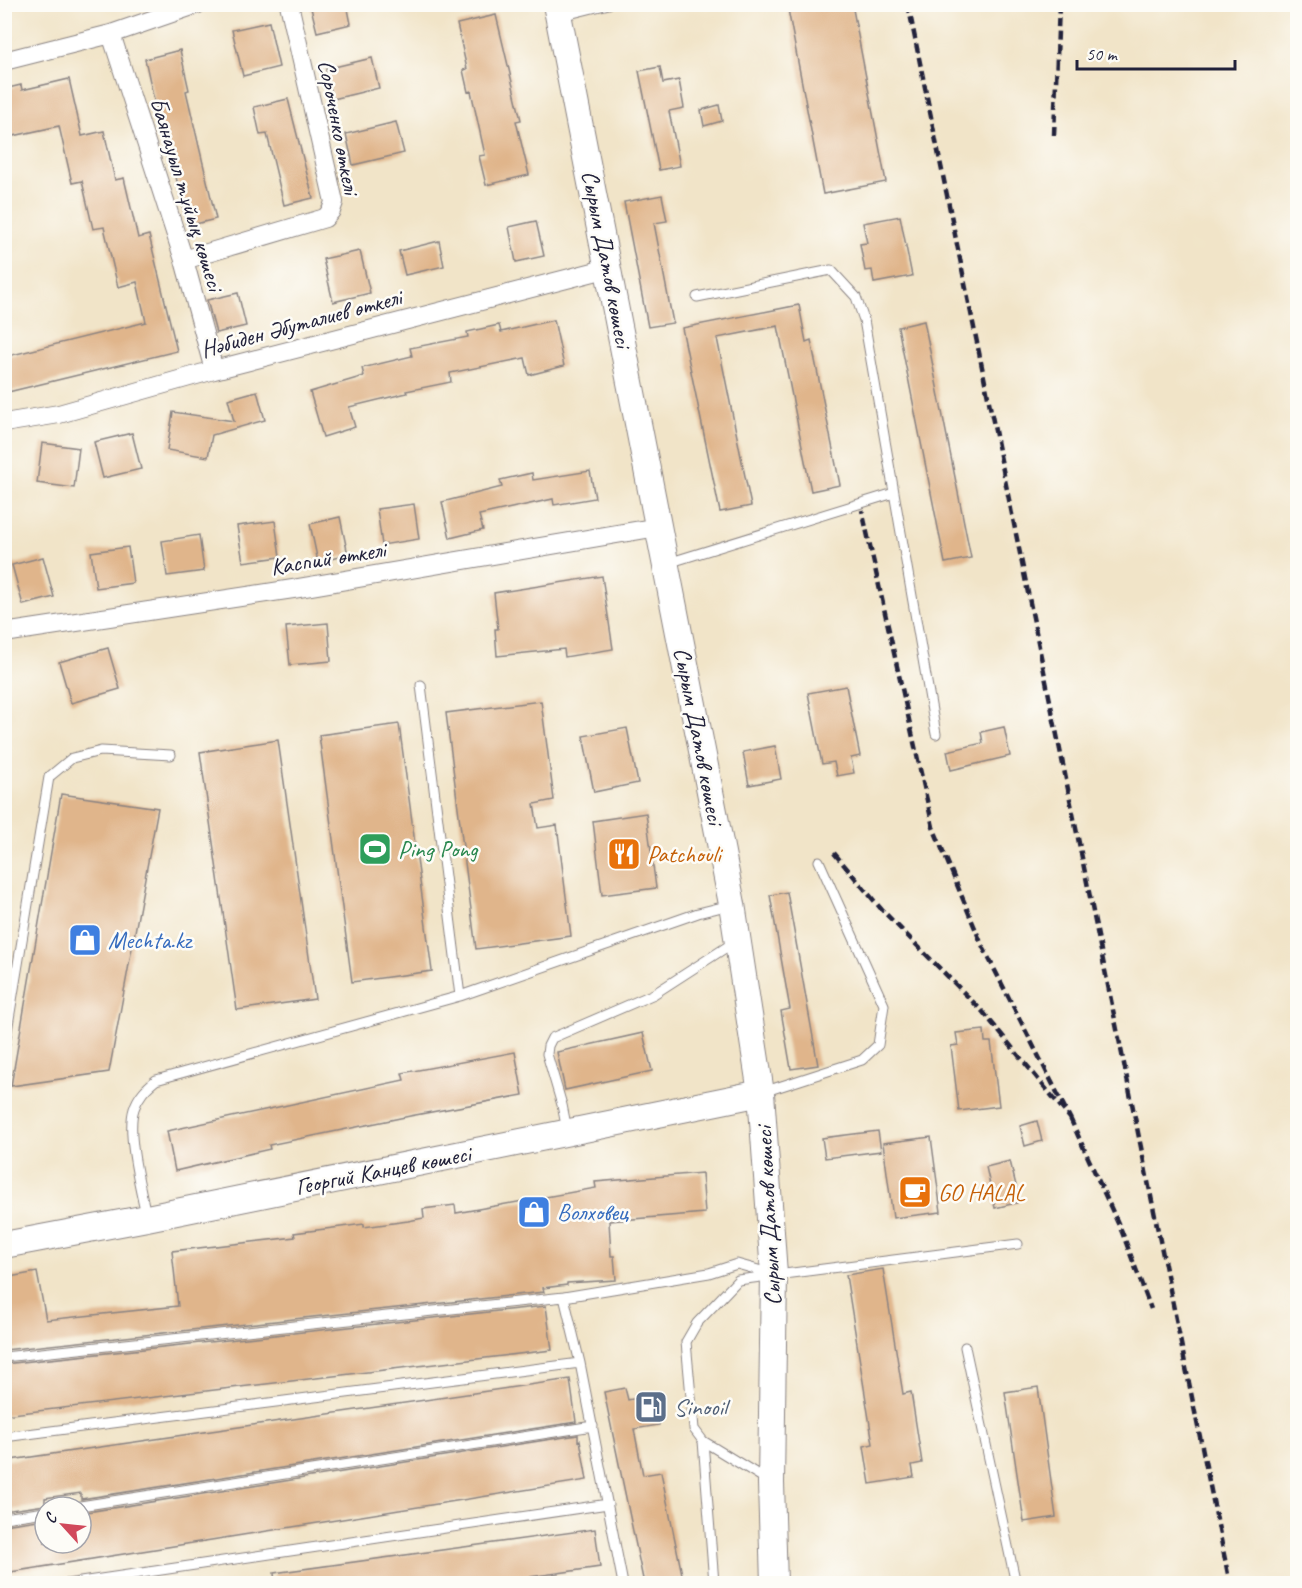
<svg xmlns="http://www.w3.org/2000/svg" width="1302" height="1588" viewBox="0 0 1302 1588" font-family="Caveat,sans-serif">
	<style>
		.building { fill: #e0b58b }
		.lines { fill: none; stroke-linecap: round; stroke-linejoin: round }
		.lane-casing { stroke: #8a8382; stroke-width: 11 }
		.street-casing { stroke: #8a8382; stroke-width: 20 }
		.secondary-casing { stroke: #8a8382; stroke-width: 28 }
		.lane { stroke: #fff; stroke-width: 9 }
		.street { stroke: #fff; stroke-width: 18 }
		.secondary { stroke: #fff; stroke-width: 26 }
		.rail { stroke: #22223b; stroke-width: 4.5; stroke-dasharray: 9 4.5; stroke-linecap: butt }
		.labels { text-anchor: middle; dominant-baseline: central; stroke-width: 5; stroke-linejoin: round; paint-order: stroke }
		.street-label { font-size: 24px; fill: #22223b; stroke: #fdfcf7 }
		.leisure-label { font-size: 24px; fill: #27864d; stroke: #fdfcf7; text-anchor: start }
		.food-label { font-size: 24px; fill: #c56008; stroke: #fdfcf7; text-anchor: start }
		.shop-label { font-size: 24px; fill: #366cbe; stroke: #fdfcf7; text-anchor: start }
		.service-label { font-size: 24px; fill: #4e5e75; stroke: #fdfcf7; text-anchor: start }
	</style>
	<rect width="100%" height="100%" fill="#fdfcf7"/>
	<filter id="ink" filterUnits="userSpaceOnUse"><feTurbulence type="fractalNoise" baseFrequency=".0167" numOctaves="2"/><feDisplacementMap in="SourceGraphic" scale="12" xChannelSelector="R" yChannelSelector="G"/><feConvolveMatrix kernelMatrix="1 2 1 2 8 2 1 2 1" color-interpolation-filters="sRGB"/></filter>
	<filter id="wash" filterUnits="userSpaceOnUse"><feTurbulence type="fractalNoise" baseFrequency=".008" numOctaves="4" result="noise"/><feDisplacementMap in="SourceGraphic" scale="24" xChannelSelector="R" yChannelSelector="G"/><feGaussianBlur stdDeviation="1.35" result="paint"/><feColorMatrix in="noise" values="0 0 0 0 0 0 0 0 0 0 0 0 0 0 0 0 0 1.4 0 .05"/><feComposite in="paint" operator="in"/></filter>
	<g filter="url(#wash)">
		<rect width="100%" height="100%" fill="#f1e4c8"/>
		<g id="blocks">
			<!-- building -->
			<path class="building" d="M310 4H347L351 24 317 32Z
				M787 4H852L886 182 823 194Z
				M496 15 521 120 516 121 529 175 486 185 479 156 485 155 471 91 468 92 463 70 467 69 457 24Z
				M269 22 279 67 243 76 232 30Z
				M180 50 189 90 186 91 216 219 187 226 172 159 167 160 145 59Z
				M372 58 379 88 333 99 326 69Z
				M660 67 663 83 679 80 684 108 669 111 680 166 659 170 639 71Z
				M69 79 82 136 104 131 115 180 124 178 138 238 149 235 177 351 4 393V357L146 322 137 282 118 287 104 227 93 229 82 181 72 183 59 126 4 138V89L21 85 22 90Z
				M288 99 313 198 284 205 267 134 260 135 254 107Z
				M719 105 722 121 704 126 701 110Z
				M396 122 404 153 353 165 346 134Z
				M662 195 667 221 654 223 673 323 648 327 624 202Z
				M900 216 912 276 874 283 872 270 865 271 860 244 867 243 863 223Z
				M536 221 544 256 516 262 509 227Z
				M439 241 444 266 405 275 399 251Z
				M360 251 370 293 333 302 323 259Z
				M238 293 246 326 216 333 207 300Z
				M799 305 806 342 811 340 840 485 811 491 778 326 717 338 751 506 720 512 682 328Z
				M554 320 564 366 529 375 525 358 450 373 451 382 406 391 407 393 349 407 355 427 323 437 310 392 364 376 362 368 412 356 410 348 468 337 467 332 499 325 501 332Z
				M924 321 971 558 945 563 898 327Z
				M257 391 265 420 212 435 208 457 167 450 173 412 234 421 228 399Z
				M132 433 141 469 103 478 94 442Z
				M42 443 79 448 74 488 37 483Z
				M590 471 595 498 554 505 553 499 479 515 483 530 450 538 442 502 502 487 500 480 532 473 533 480Z
				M414 504 419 539 382 545 377 509Z
				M340 517 348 555 318 562 310 524Z
				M275 521 280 557 243 562 237 526Z
				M199 535 204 571 167 576 162 541Z
				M128 547 133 583 96 588 91 552Z
				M43 557 54 597 23 605 12 565Z
				M602 576 613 649 565 657 564 649 497 656 495 629H498L494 593Z
				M328 623 331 661 290 665 286 627Z
				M108 648 120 689 71 703 59 662Z
				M846 686 860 756 851 758 854 773 837 776 834 762 822 764 808 693Z
				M541 701 554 800 534 804 538 828 557 825 571 936 476 949 446 713Z
				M399 724 432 971 352 982 319 735Z
				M1004 727 1010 756 951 770 947 751 983 743 981 732Z
				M627 728 638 783 594 792 583 736Z
				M278 740 315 999 237 1010 200 752Z
				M775 746 781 779 749 785 743 752Z
				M61 794 158 808 109 1072 11 1086Z
				M646 813 656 888 602 895 593 821Z
				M787 892 818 1065 791 1069 781 1011 790 1009 770 895Z
				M984 1030 985 1042H991L999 1106 959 1111 951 1046 958 1045 956 1033Z
				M643 1033 652 1071 565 1090 557 1052Z
				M515 1052 523 1095 410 1116 269 1145 270 1149 175 1171 167 1131 404 1080 402 1073Z
				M1037 1121 1042 1141 1025 1146 1020 1126Z
				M878 1131 881 1151 825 1158 822 1138Z
				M931 1137 941 1212 893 1218 883 1143Z
				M1010 1161 1020 1202 995 1208 986 1167Z
				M702 1173 705 1213 609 1221 611 1256H614L616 1280 567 1283V1285L543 1288 544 1292 4 1350V1278L37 1272 46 1320 178 1306 172 1251 295 1237 294 1233 364 1224V1227L408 1221 424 1218 423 1209 455 1205 456 1213 596 1188 595 1182Z
				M883 1269 903 1394 911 1392 922 1463 912 1465 914 1477 870 1484 864 1446 873 1444 846 1275Z
				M546 1306 552 1350 4 1415V1364Z
				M570 1379 576 1422 81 1499V1493L45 1498V1505L4 1511V1461Z
				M1038 1387 1056 1517 1024 1522 1005 1392Z
				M625 1388 628 1400 654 1395 659 1425 634 1429 643 1475 661 1472 684 1584H644L604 1392Z
				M578 1435V1441L580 1440 587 1480 4 1573V1525L45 1519V1543H81V1513Z
				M595 1529 600 1567 479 1584H275L274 1573Z"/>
		</g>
	</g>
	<g filter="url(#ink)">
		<use href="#blocks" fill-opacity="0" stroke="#8a8382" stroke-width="1.5"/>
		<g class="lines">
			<!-- lane casing -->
			<g class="lane-casing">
				<path id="lane" d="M561 16 609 4
					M697 297 831 270 856 297 864 320 936 734
					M668 563 894 493
					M421 685 460 996
					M4 1049 49 777 72 758 101 751 171 755
					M763 1092 862 1060 878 1045 884 1005 819 861
					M567 1130 562 1105 547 1054 548 1046 552 1038 654 994 736 941
					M146 1215C141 1190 126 1133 134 1109 138 1096 146 1088 156 1080L460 996 698 913 730 905
					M564 1297 709 1273 737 1264 769 1273
					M965 1347 1016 1584
					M4 1357 564 1297 580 1363 623 1584
					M4 1437 580 1363
					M703 1441 714 1583
					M767 1480 703 1441 694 1429 686 1342 697 1323 738 1280 1018 1244
					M74 1507 593 1426
					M4 1518 45 1512
					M67 1584 608 1504"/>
			</g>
			<!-- street casing -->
			<g class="street-casing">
				<path id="street" d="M111 34 184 260 214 370
					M4 61 111 34 198 4
					M184 260 325 218 331 211 334 202 289 4
					M4 423 59 414 214 370 609 268
					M4 633 293 589 658 527"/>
			</g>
			<!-- secondary casing -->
			<g class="secondary-casing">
				<path id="secondary" d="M556 4 732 904 761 1093 774 1274 771 1483 774 1584
					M4 1245 147 1218 761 1093"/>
			</g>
			<!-- lane -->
			<use href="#lane" class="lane"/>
			<!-- street -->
			<use href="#street" class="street"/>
			<!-- secondary -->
			<use href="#secondary" class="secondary"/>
			<!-- rail -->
			<path class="rail" d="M908 4 1230 1584
				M1054 135 1059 4
				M834 853 882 910 983 1012 1070 1118 982 945 933 827 862 510
				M1070 1118 1122 1232 1151 1309"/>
		</g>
	</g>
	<!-- icons -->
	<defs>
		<g id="stadium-square" transform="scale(1.725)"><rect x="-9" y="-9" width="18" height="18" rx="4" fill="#2e9e5b" stroke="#fdfcf7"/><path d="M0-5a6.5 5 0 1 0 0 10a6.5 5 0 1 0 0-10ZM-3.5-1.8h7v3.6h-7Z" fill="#fff"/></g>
		<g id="restaurant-square" transform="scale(1.725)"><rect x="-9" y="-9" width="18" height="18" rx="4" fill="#e8710a" stroke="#fdfcf7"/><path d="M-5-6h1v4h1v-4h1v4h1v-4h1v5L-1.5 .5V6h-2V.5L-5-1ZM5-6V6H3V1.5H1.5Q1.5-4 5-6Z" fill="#fff"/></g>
		<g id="shop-square" transform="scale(1.725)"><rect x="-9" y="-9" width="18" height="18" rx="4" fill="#3f7fe0" stroke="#fdfcf7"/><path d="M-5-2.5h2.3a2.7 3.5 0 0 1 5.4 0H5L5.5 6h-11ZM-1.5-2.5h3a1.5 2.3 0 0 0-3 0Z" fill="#fff"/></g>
		<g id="cafe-square" transform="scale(1.725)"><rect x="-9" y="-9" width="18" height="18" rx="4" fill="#e8710a" stroke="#fdfcf7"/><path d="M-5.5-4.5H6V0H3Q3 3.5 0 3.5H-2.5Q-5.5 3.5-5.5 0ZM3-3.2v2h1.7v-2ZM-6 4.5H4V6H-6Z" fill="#fff"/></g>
		<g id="fuel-square" transform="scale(1.725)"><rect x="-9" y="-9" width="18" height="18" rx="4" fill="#5c6f8a" stroke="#fdfcf7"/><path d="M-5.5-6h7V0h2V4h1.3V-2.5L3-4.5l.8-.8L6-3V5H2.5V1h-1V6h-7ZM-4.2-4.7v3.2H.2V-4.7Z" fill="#fff"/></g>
	</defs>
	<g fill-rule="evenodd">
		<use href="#stadium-square" x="375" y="849"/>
		<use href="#restaurant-square" x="624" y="854"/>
		<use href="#shop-square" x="85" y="940"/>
		<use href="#cafe-square" x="915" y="1192"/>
		<use href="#shop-square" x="534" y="1212"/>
		<use href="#fuel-square" x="651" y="1407"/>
	</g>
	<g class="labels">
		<!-- street labels -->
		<g class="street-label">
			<text transform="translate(339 127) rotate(79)">Сороченко өткелі</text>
			<text transform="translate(187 194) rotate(73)">Баянауыл тұйық көшесі</text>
			<text transform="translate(607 259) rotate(79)">Сырым Датов көшесі</text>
			<text transform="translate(301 323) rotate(-15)">Нәбиден Әбуталиев өткелі</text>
			<text transform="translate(328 558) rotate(-9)">Каспий өткелі</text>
			<text transform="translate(699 736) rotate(79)">Сырым Датов көшесі</text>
			<text transform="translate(383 1170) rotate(-11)">Георгий Канцев көшесі</text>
			<text transform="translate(768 1216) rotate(-93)">Сырым Датов көшесі</text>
		</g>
		<!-- leisure labels -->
		<g class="leisure-label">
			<text x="398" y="849">Ping Pong</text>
		</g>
		<!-- food labels -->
		<g class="food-label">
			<text x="647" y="854">Patchouli</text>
			<text x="938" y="1192">GO HALAL</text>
		</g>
		<!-- shop labels -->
		<g class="shop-label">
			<text x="108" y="940">Mechta.kz</text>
			<text x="557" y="1212">Волховец</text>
		</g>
		<!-- service labels -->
		<g class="service-label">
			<text x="674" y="1407">Sinooil</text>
		</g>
	</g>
	<!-- margin -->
	<rect width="1302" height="1588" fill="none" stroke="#fdfcf7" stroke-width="24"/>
	<!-- north arrow -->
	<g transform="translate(63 1525) rotate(297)"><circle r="28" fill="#fdfcf7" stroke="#a5a5ac" stroke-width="1.5"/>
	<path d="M0-4.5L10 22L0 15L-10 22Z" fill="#d1495b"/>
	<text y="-9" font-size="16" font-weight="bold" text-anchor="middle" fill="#22223b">С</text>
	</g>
	<!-- scale -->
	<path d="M1077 60v9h158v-9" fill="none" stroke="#22223b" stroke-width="3"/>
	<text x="1086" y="60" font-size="18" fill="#22223b" stroke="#fdfcf7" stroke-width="4.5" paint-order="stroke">50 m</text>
</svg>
